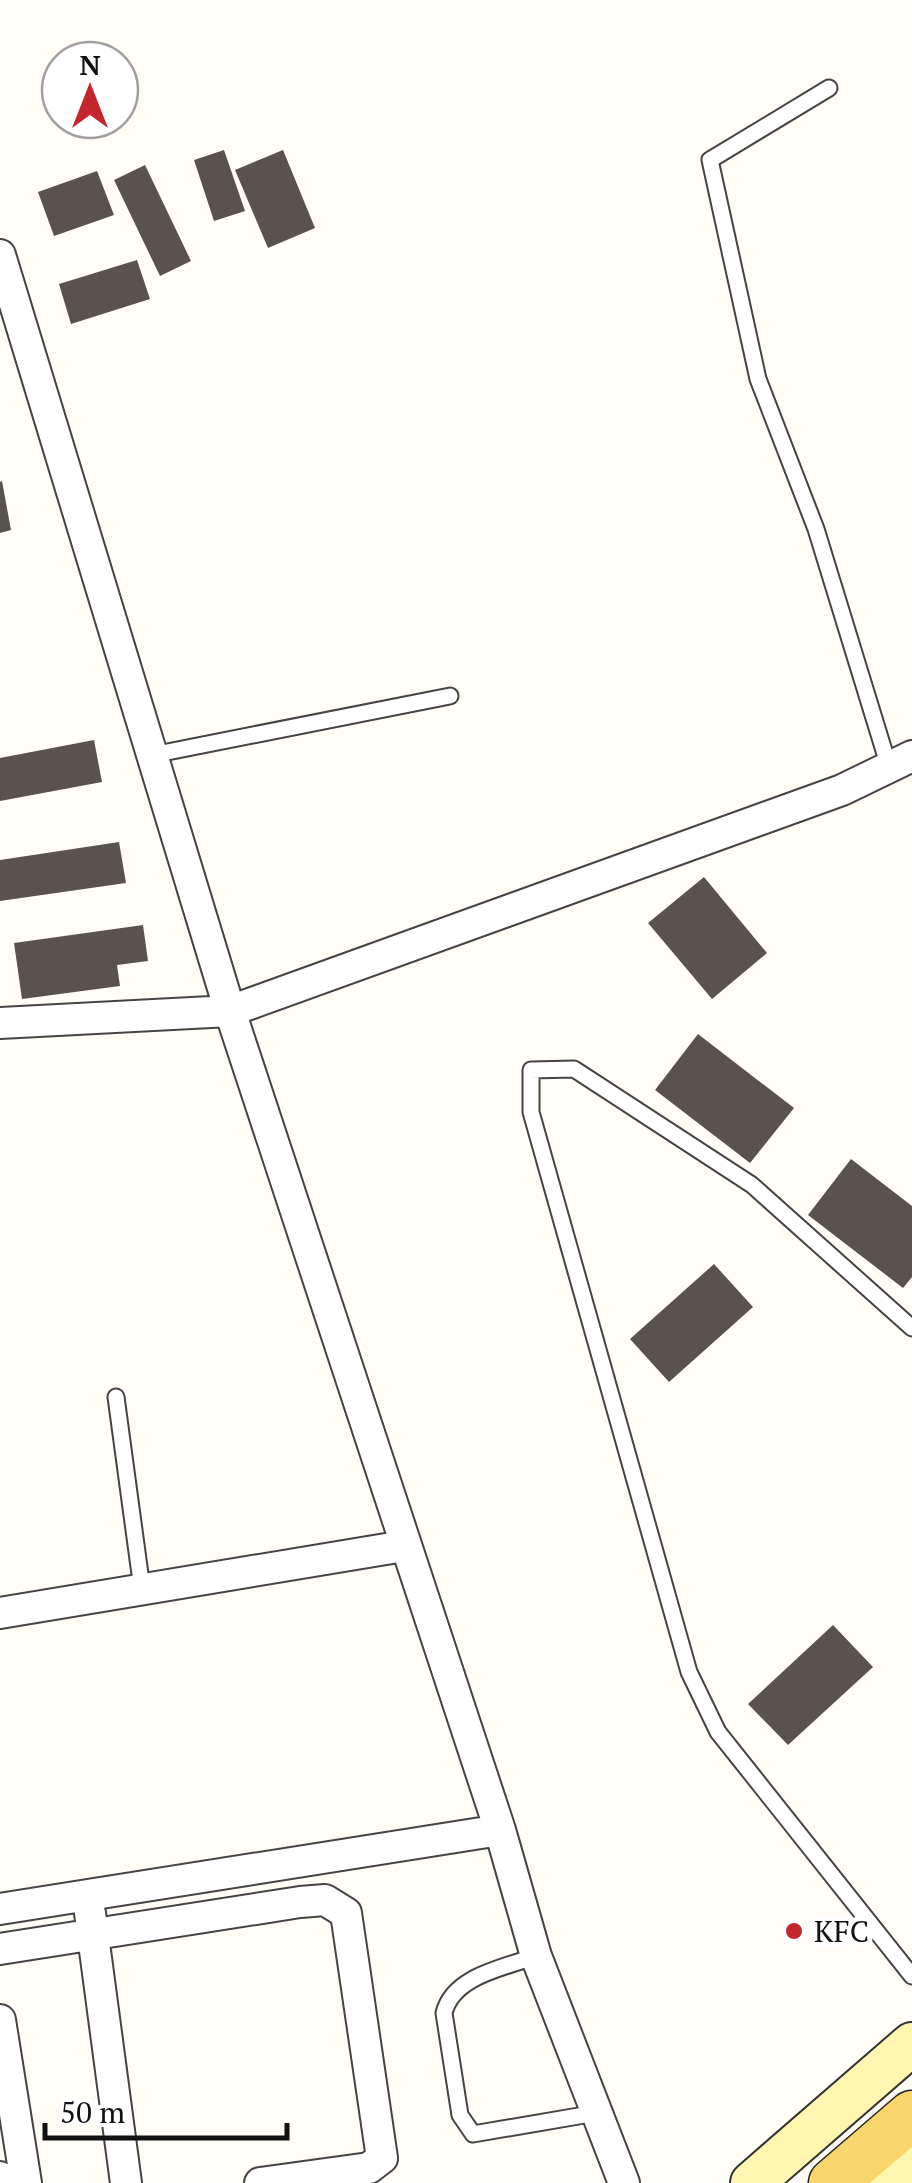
<svg xmlns="http://www.w3.org/2000/svg" width="912" height="2183" viewBox="0 0 912 2183" font-family="'PT Serif',serif">
	<style>
		.building { fill: #5a524d }
		.lines { fill: none; stroke-linecap: round; stroke-linejoin: round }
		.lane-casing { stroke: #444; stroke-width: 19 }
		.street-casing { stroke: #444; stroke-width: 34 }
		.secondary-casing { stroke: #333; stroke-width: 46 }
		.primary-casing { stroke: #222; stroke-width: 51 }
		.lane { stroke: #fff; stroke-width: 15 }
		.street { stroke: #fff; stroke-width: 30 }
		.secondary { stroke: #fff6b0; stroke-width: 42 }
		.primary { stroke: #f9d66b; stroke-width: 48 }
		.poi-dot { fill: #c4262e; stroke: #fff; stroke-width: 4 }
		.labels { text-anchor: middle; dominant-baseline: central; stroke-width: 10; stroke-linejoin: round; paint-order: stroke }
		.poi-label { font-size: 30px; fill: #111; stroke: #fff; text-anchor: start }
	</style>
	<rect width="100%" height="100%" fill="#fffdf5"/>
	<!-- building -->
	<path class="building" d="M224 150 245 211 214 221 194 160Z
		M283 150 315 228 268 248 235 170Z
		M145 165 191 261 160 276 114 180Z
		M97 171 114 215 54 236 38 192Z
		M137 260 150 299 71 324 59 284Z
		M2 481 11 530 0 533V482Z
		M94 740 102 782 0 801V758Z
		M119 842 126 883 0 901V860Z
		M704 877 767 953 712 999 648 923Z
		M143 925 148 961 117 965 120 986 22 999 14 943Z
		M698 1034 794 1108 750 1163 655 1090Z
		M851 1159 912 1206V1277L903 1288 808 1215Z
		M714 1264 753 1307 669 1382 630 1339Z
		M833 1625 873 1667 788 1745 748 1704Z"/>
	<g class="lines">
		<!-- lane casing -->
		<g class="lane-casing">
			<path id="lane" d="M829 88 710 160 758 379 816 529 889 767
				M152 755 450 696
				M912 1328 752 1185 574 1069 531 1070V1112L689 1672 718 1732 912 1976
				M116 1397 142 1589
				M536 1956C503 1968 453 1976 444 2013L460 2115 473 2134 596 2113"/>
		</g>
		<!-- street casing -->
		<g class="street-casing">
			<path id="street" d="M0 255 230 1011 500 1830 536 1956 624 2183
				M0 1023 230 1011 842 790 912 756
				M0 1613 404 1546
				M0 1909 500 1830
				M90 1913 126 2183
				M0 1949 300 1902 325 1900 346 1913 382 2158 369 2168 260 2183
				M0 2020 26 2183
				M0 2177 1 2183"/>
		</g>
		<!-- secondary casing -->
		<g class="secondary-casing">
			<path id="secondary" d="M752 2183 912 2044
				M889 2183 912 2163"/>
		</g>
		<!-- primary casing -->
		<g class="primary-casing">
			<path id="primary" d="M833 2183 912 2115"/>
		</g>
		<!-- lane -->
		<use href="#lane" class="lane"/>
		<!-- street -->
		<use href="#street" class="street"/>
		<!-- secondary -->
		<use href="#secondary" class="secondary"/>
		<!-- primary -->
		<use href="#primary" class="primary"/>
	</g>
	<!-- markers -->
	<circle class="poi-dot" cx="794" cy="1931" r="10"/>
	<g class="labels">
		<!-- poi labels -->
		<g class="poi-label">
			<text x="814" y="1931">KFC</text>
		</g>
	</g>
	<!-- north arrow -->
	<g transform="translate(90 90)"><circle r="48" fill="#ffffff" stroke="#a0a0a0" stroke-width="2.5"/>
	<path d="M0-8L18 38L0 25L-18 38Z" fill="#c4262e"/>
	<text y="-15" font-size="28" font-weight="bold" text-anchor="middle" fill="#111111">N</text>
	</g>
	<!-- scale -->
	<path d="M45 2123v15h242v-15" fill="none" stroke="#111111" stroke-width="5"/>
	<text x="60" y="2123" font-size="30" fill="#111111" stroke="#ffffff" stroke-width="8" paint-order="stroke">50 m</text>
</svg>
